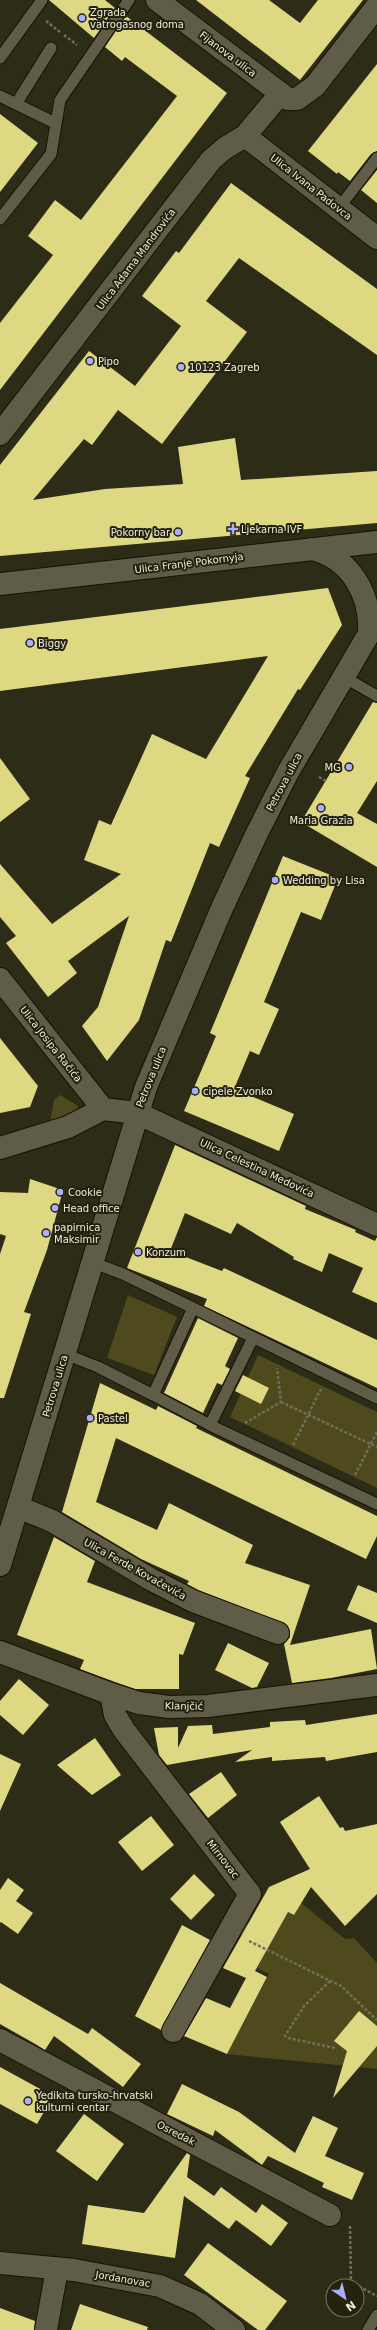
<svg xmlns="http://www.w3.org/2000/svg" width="377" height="2330" viewBox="0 0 377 2330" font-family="'DejaVu Sans',sans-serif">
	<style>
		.green { fill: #4e4a1d }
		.building { fill: #dfd883 }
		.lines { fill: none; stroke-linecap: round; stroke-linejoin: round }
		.service-casing { stroke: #161402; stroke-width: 13 }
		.minor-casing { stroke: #161402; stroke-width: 24 }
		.tertiary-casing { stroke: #161402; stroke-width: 24 }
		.path { stroke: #6f6f5c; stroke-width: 2.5; stroke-dasharray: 3 2; stroke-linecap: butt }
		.service { stroke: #5f5d47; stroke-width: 11 }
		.minor { stroke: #5f5d47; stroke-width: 22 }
		.tertiary { stroke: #5f5d47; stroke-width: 22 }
		.poi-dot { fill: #adaefb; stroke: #24220d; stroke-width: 1.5 }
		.labels { text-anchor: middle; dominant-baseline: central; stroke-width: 4; stroke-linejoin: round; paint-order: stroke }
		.poi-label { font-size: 10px; fill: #ececdf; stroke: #24220d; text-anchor: start }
		.street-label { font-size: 10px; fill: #ececdf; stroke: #24220d }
	</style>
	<rect width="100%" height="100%" fill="#2d2c17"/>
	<!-- green -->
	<path class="green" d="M60 1095 78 1106 77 1111 50 1123 54 1100Z
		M128 1295 177 1317 154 1375 107 1358Z
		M258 1355 377 1412V1488L230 1417Z
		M300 1902 345 1939 354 1938 377 1963V2069L227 2054 269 1974 257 1968 268 1948 236 1932 242 1921 273 1937 288 1912 294 1915Z"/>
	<!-- building -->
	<path class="building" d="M49 0H105L115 8 94 38Z
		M196 0H269L300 23 318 0H363L300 80Z
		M126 16 227 93 0 390V323L53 255 28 236 55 200 81 220 177 96 125 57 122 61 105 47Z
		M377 64V151L371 154 350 181 338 172 337 174 308 151Z
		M0 114 38 143 0 192Z
		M377 170V203L361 190Z
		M231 183 377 289V355L239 258 206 301 247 332 162 444 118 410 92 445 84 439 33 500 105 489 183 484 178 447 235 438 241 480 377 471V523L0 556V465L89 351 135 386 181 326 142 296 176 251 179 253Z
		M328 588 342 625 300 690 298 689 245 776 250 778 219 847 210 843 171 942 166 940 139 1020 107 1061 82 1026 98 1007 129 916 68 961 77 973 48 997 6 943 16 936 0 917V864L52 924 121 874 84 860 99 820 111 825 152 734 206 759 268 656 0 691V629Z
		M373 702 377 703V781L357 813 377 824V867L301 822Z
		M0 758 30 799 0 822Z
		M283 856 338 878 321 920 301 912 264 1002 279 1009 259 1055 250 1051 234 1089 294 1114 279 1151 184 1111 216 1036 210 1033Z
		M0 1038 38 1086 30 1107 0 1113Z
		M175 1145 306 1206 305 1209 356 1230 355 1232 375 1241 377 1237V1303L352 1292 363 1268 329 1253 322 1272 293 1259 294 1257 237 1223 231 1234 185 1213 170 1251 222 1271 224 1268 377 1340V1388L204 1306 207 1299 127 1268Z
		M30 1179 63 1190 47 1250 24 1312 31 1314 4 1398H0V1254L6 1236 0 1234V1192L28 1193Z
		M198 1318 238 1338 225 1366 230 1369 222 1385 217 1383 203 1413 164 1393Z
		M243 1375 269 1388 261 1404 235 1391Z
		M100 1383 156 1410 158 1406 197 1426 196 1428 377 1516V1536L366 1559 116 1438 96 1502 157 1530 169 1503 253 1545 245 1563 310 1585 290 1645 371 1629 377 1669 331 1678 292 1683 284 1644 290 1637V1631L287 1625 198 1590 187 1584 189 1581 141 1559 62 1512Z
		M54 1537 95 1561 87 1582 195 1623 183 1655 179 1654V1689H135L115 1682 80 1669 84 1660 17 1635Z
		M358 1585 377 1593V1623L347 1610Z
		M228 1643 269 1663 257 1687 252 1688 215 1670Z
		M19 1679 49 1705 23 1735 0 1715V1701Z
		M377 1714V1752L326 1761 325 1757 272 1761V1757L235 1762 252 1750 167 1765 159 1755 154 1728 178 1727V1748L188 1726 212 1725 213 1734 270 1727V1722L305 1720 306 1725Z
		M95 1738 121 1775 92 1795 57 1765Z
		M0 1754 21 1764 0 1811Z
		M221 1772 237 1795 208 1818 189 1794Z
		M319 1796 340 1828 343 1827 345 1831 377 1824V1894L345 1926 311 1887 294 1915 288 1912 255 1971 267 1977 227 2054 184 2036 206 1998 230 2008 246 1978 223 1968 269 1887 310 1869 280 1822Z
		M151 1816 174 1845 142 1871 118 1842Z
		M194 1874 215 1895 191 1920 170 1899Z
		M8 1878 24 1890 16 1901 33 1913 18 1934 1 1922 0 1923V1890Z
		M182 1925 210 1940 161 2030 135 2016Z
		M0 1983 88 2034 92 2028 141 2064 123 2087 54 2036 45 2050 37 2045 0 2024Z
		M359 2011 377 2026V2046L333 2098 347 2051 334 2041Z
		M0 2067 53 2096 37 2124 0 2104Z
		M182 2084 239 2112 295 2153 313 2116 338 2128 325 2156 364 2173 352 2200 322 2187 324 2183 268 2156 262 2165 215 2130 213 2136 167 2114Z
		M84 2114 124 2144 97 2181 56 2151Z
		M187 2153 190 2155 187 2177 214 2196 221 2187 256 2213 262 2204 288 2223 271 2246 236 2220 229 2229 184 2196 175 2258 82 2244 88 2205 144 2213Z
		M208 2243 287 2301 265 2330H258L184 2275Z
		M80 2304 148 2327 147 2330H71Z
		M0 2308 35 2321 34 2330H0Z"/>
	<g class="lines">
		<!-- service casing -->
		<g class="service-casing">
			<path id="service" d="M0 58 42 0
				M0 96 55 123
				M16 104 51 48
				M338 209 377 158
				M0 219 51 154 60 100 129 0
				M342 676 377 696
				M193 1308 377 1398
				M65 1354 98 1367 153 1395 193 1308 123 1274 91 1262
				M153 1395 214 1427 377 1504
				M210 1425 253 1338
				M368 2330 377 2315"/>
		</g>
		<!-- minor casing -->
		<g class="minor-casing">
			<path id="minor" d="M157 0 288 99H297L315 86 377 6
				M245 136 377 238
				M0 434 211 160 225 148 245 136 280 94
				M0 584 377 542
				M0 979 103 1109
				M0 1148 68 1127 103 1109 137 1113 377 1225
				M18 1507 52 1521 152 1580 193 1601 278 1633
				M0 1652 111 1694 139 1703 169 1707 208 1706 377 1685
				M111 1694 115 1715 124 1730 250 1894 173 2031
				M0 2040 330 2215
				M0 2263 74 2270 160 2286 200 2304 234 2330
				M46 2330 57 2269"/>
		</g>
		<!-- tertiary casing -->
		<g class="tertiary-casing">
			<path id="tertiary" d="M312 549C350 558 371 594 369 632
				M0 1565 146 1087 222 908 257 833 288 772 377 620"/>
		</g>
		<!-- path -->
		<path class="path" d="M46 21 60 32
			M64 35 77 45
			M319 777 326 781
			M281 1402 377 1447
			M245 1423 281 1402 277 1368
			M293 1445 321 1389
			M355 1475 377 1432
			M249 1941 341 1986 377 2020
			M330 1981 304 2006 285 2036 288 2038 335 2048
			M350 2226 351 2282 377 2296"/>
		<!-- service -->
		<use href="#service" class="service"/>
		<!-- minor -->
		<use href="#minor" class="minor"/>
		<!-- tertiary -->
		<use href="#tertiary" class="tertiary"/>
	</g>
	<!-- markers -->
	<g class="poi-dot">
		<circle cx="82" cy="18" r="4"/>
		<circle cx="90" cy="361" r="4"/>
		<circle cx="181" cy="367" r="4"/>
		<path d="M231 523h4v4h4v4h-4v4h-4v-4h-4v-4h4z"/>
		<circle cx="178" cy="532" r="4"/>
		<circle cx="30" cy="643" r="4"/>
		<circle cx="349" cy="767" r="4"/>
		<circle cx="321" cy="808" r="4"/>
		<circle cx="275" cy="880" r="4"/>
		<circle cx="195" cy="1091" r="4"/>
		<circle cx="60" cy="1192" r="4"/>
		<circle cx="55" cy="1208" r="4"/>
		<circle cx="46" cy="1233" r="4"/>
		<circle cx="138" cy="1252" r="4"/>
		<circle cx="90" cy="1418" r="4"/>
		<circle cx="28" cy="2101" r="4"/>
	</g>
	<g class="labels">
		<!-- poi labels -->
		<g class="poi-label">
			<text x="90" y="12">Zgrada<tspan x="90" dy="12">vatrogasnog doma</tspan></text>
			<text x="98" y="361">Pipo</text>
			<text x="189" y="367">10123 Zagreb</text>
			<text x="241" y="529">Ljekarna IVF</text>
			<text x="170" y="532" text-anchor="end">Pokorny bar</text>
			<text x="38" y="643">Biggy</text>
			<text x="341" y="767" text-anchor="end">MG</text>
			<text x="321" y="820" text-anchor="middle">Maria Grazia</text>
			<text x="283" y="880">Wedding by Lisa</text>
			<text x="203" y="1091">cipele Zvonko</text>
			<text x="68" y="1192">Cookie</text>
			<text x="63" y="1208">Head office</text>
			<text x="54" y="1227">papirnica<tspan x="54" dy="12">Maksimir</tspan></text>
			<text x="146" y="1252">Konzum</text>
			<text x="98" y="1418">Pastel</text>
			<text x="36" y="2095">Yedikıta tursko-hrvatski<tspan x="36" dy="12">kulturni centar</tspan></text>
		</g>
		<!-- street labels -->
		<g class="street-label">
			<text transform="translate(228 54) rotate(37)">Fijanova ulica</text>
			<text transform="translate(311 187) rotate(38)">Ulica Ivana Padovca</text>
			<text transform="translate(136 259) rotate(-53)">Ulica Adama Mandrovića</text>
			<text transform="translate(189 563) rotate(-7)">Ulica Franje Pokornyja</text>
			<text transform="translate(284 782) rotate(-62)">Petrova ulica</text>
			<text transform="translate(51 1044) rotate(52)">Ulica Josipa Račića</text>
			<text transform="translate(151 1077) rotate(-68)">Petrova ulica</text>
			<text transform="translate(257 1168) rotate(25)">Ulica Celestina Medovića</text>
			<text transform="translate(55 1386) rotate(-73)">Petrova ulica</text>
			<text transform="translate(135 1569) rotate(29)">Ulica Ferde Kovačevića</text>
			<text transform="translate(184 1706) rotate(1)">Klanjčić</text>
			<text transform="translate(223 1859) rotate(52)">Mirnovac</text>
			<text transform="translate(176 2133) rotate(27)">Osredak</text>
			<text transform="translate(123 2279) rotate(10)">Jordanovac</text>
		</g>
	</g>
	<!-- north arrow -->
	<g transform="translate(345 2298) rotate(145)"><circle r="19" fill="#24220d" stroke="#747361"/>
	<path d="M0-3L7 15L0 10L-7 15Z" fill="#adaefb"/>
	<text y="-6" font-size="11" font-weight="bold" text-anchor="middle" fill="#ececdf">N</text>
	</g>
</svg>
